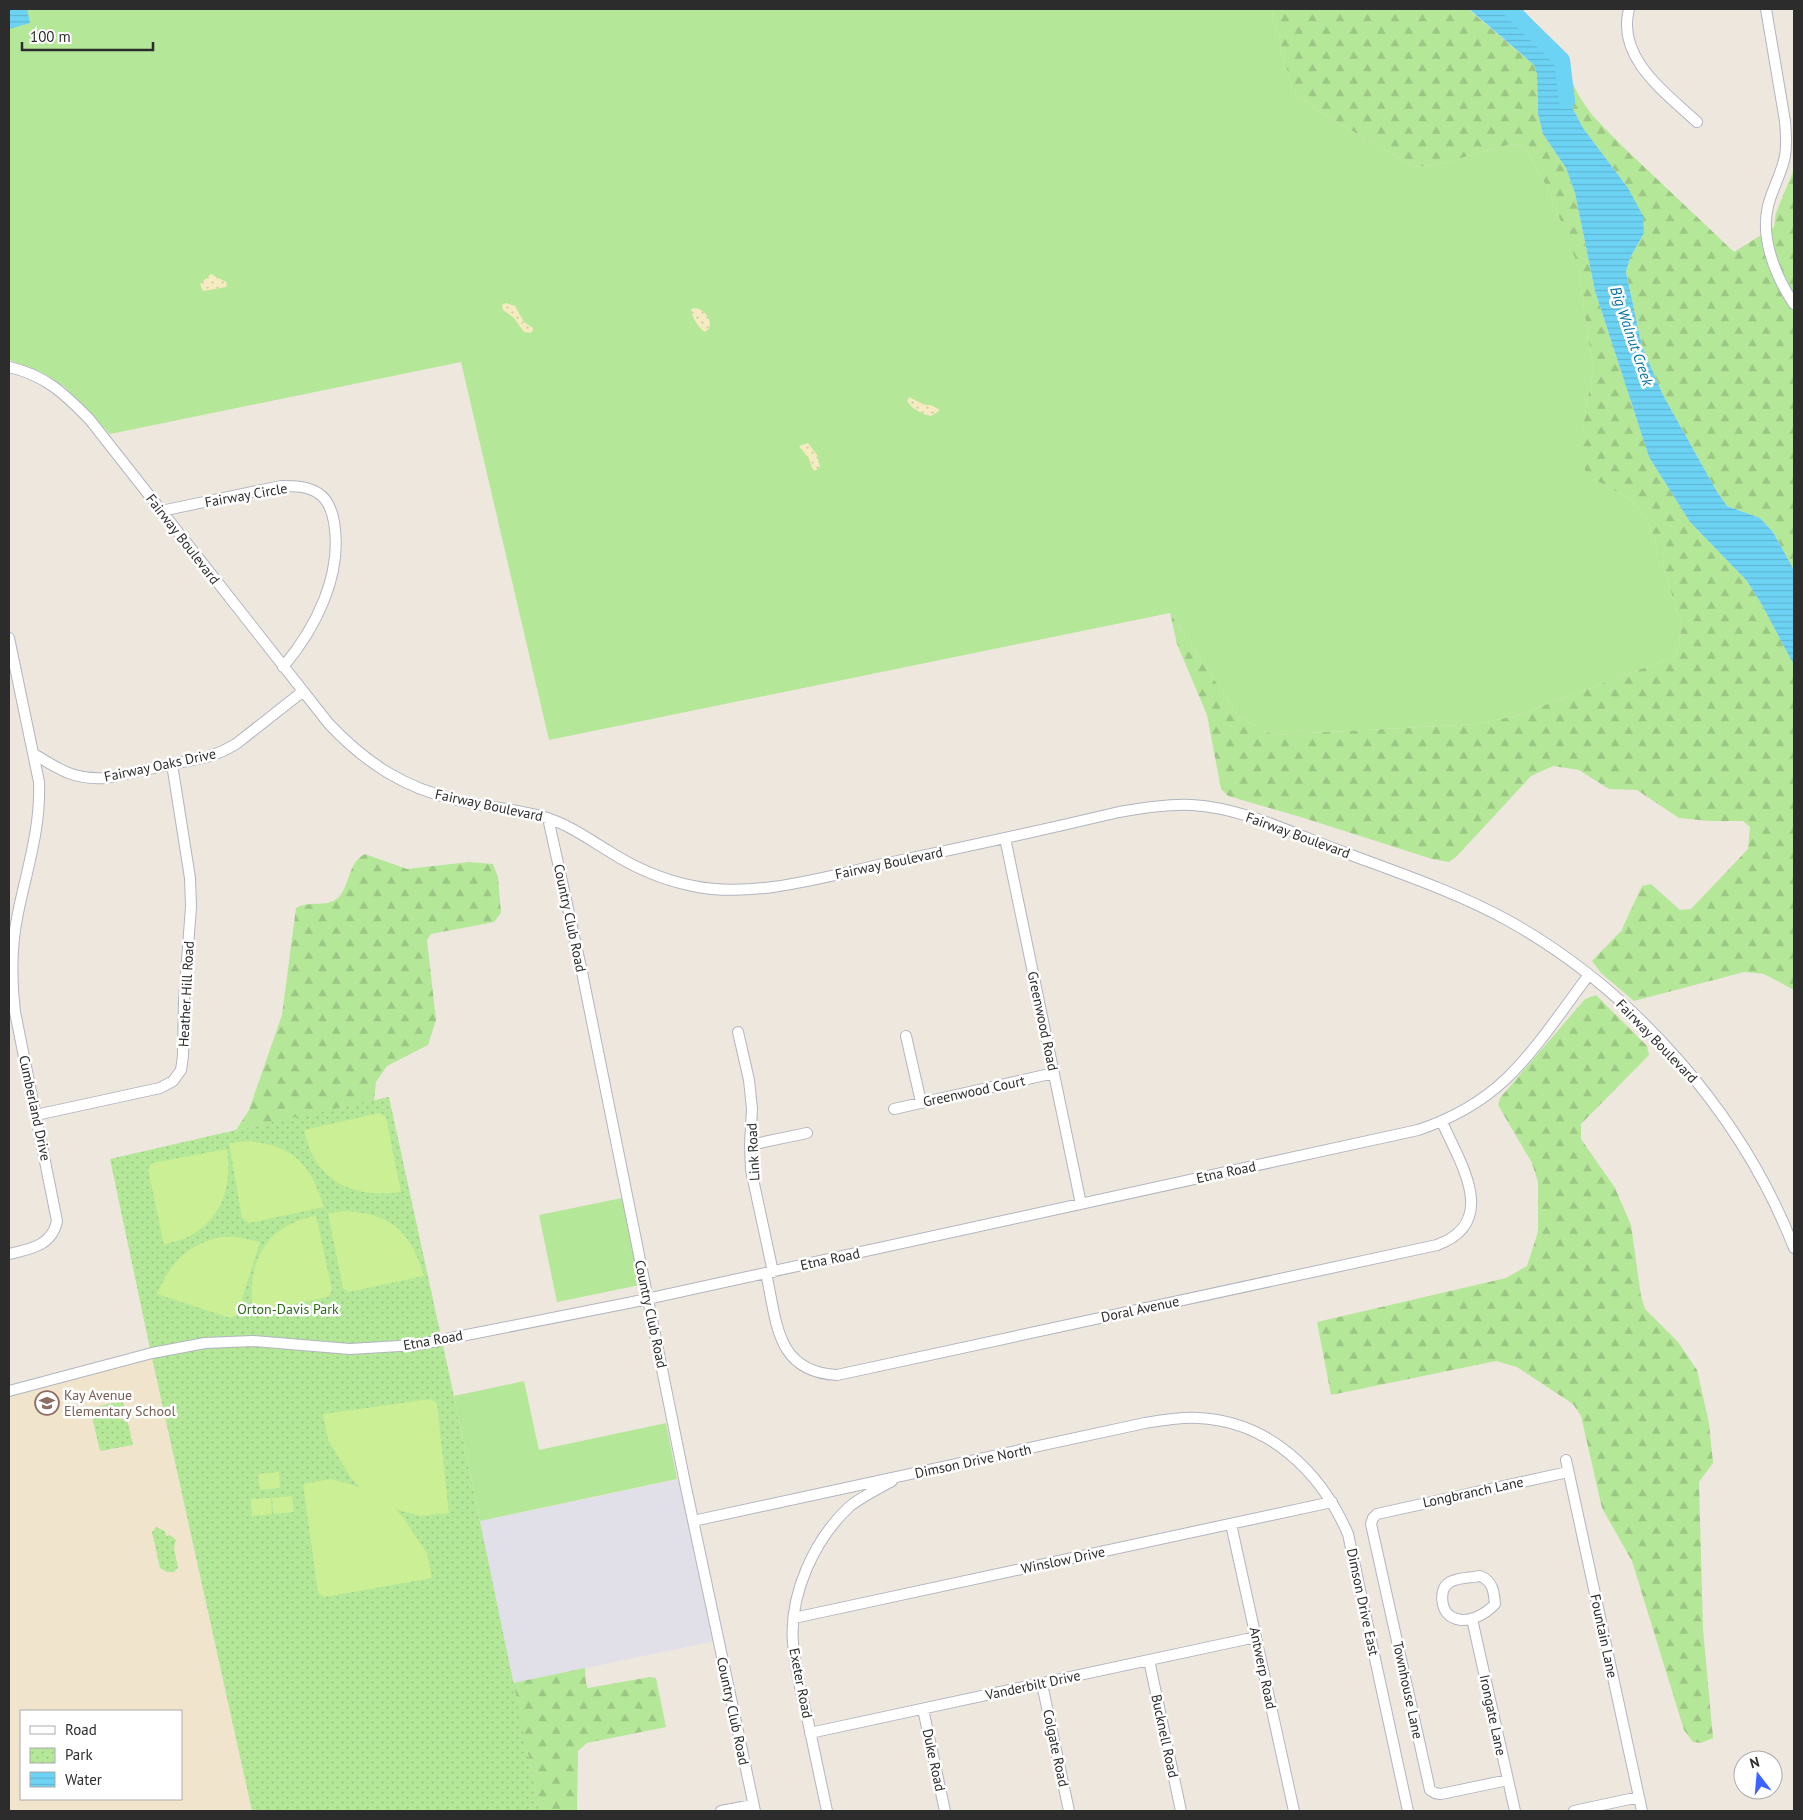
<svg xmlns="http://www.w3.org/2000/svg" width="1803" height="1820" viewBox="0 0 1803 1820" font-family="'PT Sans',sans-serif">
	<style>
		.industrial { fill: #e1dfe7 }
		.education { fill: #f0e4cd; fill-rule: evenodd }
		.grass { fill: #b5e798 }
		.forest { fill: url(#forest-firs) }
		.sand { fill: url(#sand-dots) }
		.park { fill: url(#park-dots) }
		.pitch { fill: #caef94 }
		.water { fill: url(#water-rules) }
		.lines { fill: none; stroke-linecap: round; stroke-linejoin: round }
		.river { stroke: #6dd3f5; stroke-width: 16 }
		.minor-casing { stroke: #b2b5c0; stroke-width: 12 }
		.minor { stroke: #fff; stroke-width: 10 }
		.labels { text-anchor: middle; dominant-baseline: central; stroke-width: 5; stroke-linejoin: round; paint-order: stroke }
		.street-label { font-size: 14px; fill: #2c2c2c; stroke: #fff }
		.park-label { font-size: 14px; fill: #2b6e17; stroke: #fff }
		.education-label { font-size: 14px; fill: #785e54; stroke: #fff; text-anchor: start }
		.water-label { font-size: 15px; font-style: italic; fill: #0772a6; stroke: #fff }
	</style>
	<defs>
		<pattern id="forest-firs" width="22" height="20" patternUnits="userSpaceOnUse" patternTransform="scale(1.25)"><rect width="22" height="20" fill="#b5e798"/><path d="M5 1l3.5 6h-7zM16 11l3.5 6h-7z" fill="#9cc683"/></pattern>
		<pattern id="sand-dots" width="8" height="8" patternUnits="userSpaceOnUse" patternTransform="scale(1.25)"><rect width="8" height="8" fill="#f4ebc0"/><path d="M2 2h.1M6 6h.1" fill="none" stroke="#d1caa5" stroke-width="1.8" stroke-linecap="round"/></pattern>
		<pattern id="park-dots" width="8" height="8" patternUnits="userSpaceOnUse" patternTransform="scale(1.25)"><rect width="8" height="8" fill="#b5e798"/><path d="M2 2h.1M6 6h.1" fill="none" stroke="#9cc683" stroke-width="1.8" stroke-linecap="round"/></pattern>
		<pattern id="water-rules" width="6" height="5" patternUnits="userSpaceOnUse" patternTransform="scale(1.25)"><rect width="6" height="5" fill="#6dd3f5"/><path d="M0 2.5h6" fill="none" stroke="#5fb5d2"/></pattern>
	</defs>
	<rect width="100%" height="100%" fill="#eee7de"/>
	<!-- industrial -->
	<path class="industrial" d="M686 1478 720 1640 513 1683 480 1521Z"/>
	<!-- education -->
	<path class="education" d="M152 1358 252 1811H9V1396ZM21 1711H181V1799H21Z"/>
	<!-- grass -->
	<path class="grass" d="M9 9H1271L1293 92 1320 112 1414 167 1440 164 1511 144 1525 147 1549 191 1577 262 1593 368 1582 433 1590 477 1631 500 1646 517 1682 625 1676 656 1515 716 1476 724 1273 735 1239 717 1170 613 549 740 461 362 110 434 65 387 41 372 9 360Z
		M622 1198 640 1285 557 1302 539 1215Z
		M524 1381 539 1450 666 1423 677 1479 480 1521 454 1396Z"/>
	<!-- forest -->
	<path class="forest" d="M1271 9H1468L1534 65 1537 74 1538 114 1543 134 1566 168 1575 193 1595 291 1649 457 1690 522 1747 581 1762 605 1794 665V990L1764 974 1744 972 1634 1001 1601 973 1592 961 1621 931 1642 886 1651 884 1680 910 1691 909 1748 849 1750 827 1743 821H1709L1679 818 1637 790 1609 789 1579 770 1553 766 1531 776 1457 856 1449 862 1432 859 1304 818 1228 796 1221 789 1207 715 1177 644 1170 613 1239 717 1273 735 1476 724 1515 716 1676 656 1682 625 1646 517 1631 500 1590 477 1581 464 1582 433 1593 368 1577 263 1549 191 1525 147 1511 144 1440 164 1414 167 1320 112 1293 92Z
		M1561 61 1579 96 1592 115 1619 143 1734 252 1774 227 1776 213 1794 169V570L1773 532 1760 518 1727 506 1716 490 1663 395 1642 346 1626 272 1630 258 1644 233 1628 188 1583 128 1570 103Z
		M365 854 407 869 469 862 493 864 498 877 501 913 494 922 431 934 427 940 436 1020 428 1045 387 1066 376 1082 374 1101 236 1130 249 1110 282 1015 296 908C309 900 326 908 338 898 350 886 348 862 365 854Z
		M1596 995 1647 1046 1649 1055 1581 1124V1139L1615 1188 1631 1225 1641 1296 1645 1309 1678 1342 1697 1370 1709 1423 1713 1463 1699 1482 1703 1629 1713 1738 1701 1743 1693 1742 1684 1730 1632 1561 1602 1508 1581 1416 1573 1404 1517 1367 1496 1361 1331 1395 1317 1322 1506 1278 1527 1266 1538 1232V1182L1532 1163 1498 1105 1500 1098 1585 999Z
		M585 1668 586 1683 588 1688 650 1677 656 1678 666 1727 587 1743 578 1751 577 1811H540L513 1683Z"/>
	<!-- sand -->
	<path class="sand" d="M211 274 226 282 227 285 226 287 203 291 200 284Z
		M506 303 515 306 524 322 533 328 532 333 524 332 514 318 503 310 502 305Z
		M697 308C706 312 712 319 709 329L705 332C698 328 692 317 691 309Z
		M909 397 925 405H930L939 409V411L931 416C922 414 912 409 907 401Z
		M808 443 817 455 820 467 815 471 812 468 809 459 799 446Z"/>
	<!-- park -->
	<path class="park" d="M389 1097 454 1396 540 1811H252L152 1358 110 1159 236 1130Z
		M123 1401 133 1445 100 1451 90 1408Z
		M156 1527 165 1531 166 1536 170 1535 176 1540 174 1548 178 1568 174 1572H167L160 1568 152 1532Z"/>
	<!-- pitch -->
	<path class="pitch" d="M379 1113 386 1117 401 1192C363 1197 329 1189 311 1152 308 1145 306 1137 304 1130Z
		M246 1141C293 1145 310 1163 324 1207L249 1223 242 1218 229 1143Z
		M227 1149C232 1186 223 1220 186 1238 179 1241 171 1242 164 1245L148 1170 152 1163Z
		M345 1211C393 1214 410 1231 424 1276L349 1292 343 1288 328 1213Z
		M316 1215 332 1290 328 1297 253 1312C248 1275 256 1240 293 1223 300 1219 308 1218 316 1215Z
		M219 1237H237L260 1242 237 1315 230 1318 157 1294C171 1262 185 1247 219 1237Z
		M431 1399 437 1404 449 1513 421 1516 395 1509 402 1516 427 1553 432 1578 325 1597 318 1593 303 1484 331 1479 360 1487 351 1478 328 1440 323 1414Z
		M279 1472 280 1488 260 1490 258 1474Z
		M292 1496 294 1512 273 1514 272 1498Z
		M271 1498 272 1514 252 1516 251 1499Z"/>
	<!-- water -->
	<path class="water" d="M9 9H27L30 23 9 29Z
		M1469 9H1522L1552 41 1561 61 1570 103 1583 128 1628 188 1643 216 1644 233 1630 258 1626 272 1642 346 1663 395 1716 490 1727 506 1760 518 1773 532 1794 570V665L1762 605 1747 581 1690 522 1649 457 1595 291 1575 193 1566 168 1543 134 1538 114 1537 74 1534 65Z"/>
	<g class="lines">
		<!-- river -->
		<path class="river" d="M1510 9 1562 60 1567 101"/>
		<!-- minor casing -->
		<g class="minor-casing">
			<path id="minor" d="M1629 9C1616 58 1666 93 1697 122
				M1766 9 1785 121C1786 132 1787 144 1785 156 1782 173 1772 189 1768 206 1760 239 1776 277 1794 304
				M9 367C45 375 65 394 90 420L329 724C366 763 404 788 457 800 486 807 516 809 544 817 568 824 587 838 607 850 633 867 663 880 693 886 755 899 827 876 888 863 966 847 1043 830 1119 812 1143 808 1167 804 1192 805 1244 808 1294 834 1343 852 1399 873 1456 892 1509 921 1634 991 1742 1114 1794 1248
				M161 511 281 486C294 486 307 486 318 493 328 499 332 511 334 522 343 574 316 628 283 667
				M9 638 39 782C41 827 27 869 18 913 11 946 11 979 15 1012L57 1221C52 1246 30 1249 9 1254
				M34 754C60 770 74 780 106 778L207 757 223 751 236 744 302 692
				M548 818 582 972 685 1483 755 1811
				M1005 838 1081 1204
				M738 1032 749 1080 752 1109 750 1145 751 1170 773 1272
				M906 1036 921 1102
				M894 1109 1054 1073
				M36 1115 160 1088 173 1081 181 1070 183 1056 184 1000 191 907 190 878 172 764
				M750 1145 807 1133
				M766 1273C777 1321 775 1372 837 1375L1437 1245C1500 1222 1460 1163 1442 1122
				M9 1391 152 1353 205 1343 253 1341 350 1349 416 1345 633 1302 1418 1130C1451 1119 1482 1102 1507 1078 1537 1049 1563 1009 1588 976
				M1566 1460 1642 1811
				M693 1521 1145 1423C1163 1420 1180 1417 1198 1418 1269 1421 1321 1472 1348 1534L1408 1811
				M1231 1524 1294 1811
				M1480 1576C1493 1581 1494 1592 1495 1604 1485 1615 1465 1626 1450 1616 1440 1608 1439 1588 1450 1582 1459 1577 1471 1578 1480 1576Z
				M794 1618 1332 1502
				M1472 1619 1515 1811
				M1149 1660 1181 1811
				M1042 1684 1069 1811
				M923 1709 945 1811
				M810 1733 1256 1637
				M1508 1780 1441 1794 1435 1793 1430 1790 1371 1524 1373 1518 1377 1514 1568 1472
				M721 1811 753 1805
				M827 1811C821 1783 815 1754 809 1726 803 1698 795 1671 793 1643 789 1595 814 1540 849 1507 861 1497 878 1489 892 1481
				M1574 1811 1639 1797"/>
		</g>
		<!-- minor -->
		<use href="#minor" class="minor"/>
	</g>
	<!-- icons -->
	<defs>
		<g id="school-ring" transform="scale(1.25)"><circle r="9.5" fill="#fff" stroke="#8d6e63" stroke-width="1.5"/><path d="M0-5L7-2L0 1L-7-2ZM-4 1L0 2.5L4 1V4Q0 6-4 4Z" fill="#8d6e63"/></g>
	</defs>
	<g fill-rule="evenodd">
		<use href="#school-ring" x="47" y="1403"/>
	</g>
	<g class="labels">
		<!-- street labels -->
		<g class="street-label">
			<text transform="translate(246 495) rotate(-10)">Fairway Circle</text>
			<text transform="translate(183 539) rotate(52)">Fairway Boulevard</text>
			<text transform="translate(160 765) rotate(-12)">Fairway Oaks Drive</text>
			<text transform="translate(489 805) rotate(12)">Fairway Boulevard</text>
			<text transform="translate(1298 835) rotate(20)">Fairway Boulevard</text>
			<text transform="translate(889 863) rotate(-12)">Fairway Boulevard</text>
			<text transform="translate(570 918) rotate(78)">Country Club Road</text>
			<text transform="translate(186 994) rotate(-87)">Heather Hill Road</text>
			<text transform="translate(1043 1021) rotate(78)">Greenwood Road</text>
			<text transform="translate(1657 1041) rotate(46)">Fairway Boulevard</text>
			<text transform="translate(974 1091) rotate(-12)">Greenwood Court</text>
			<text transform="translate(35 1108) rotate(78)">Cumberland Drive</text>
			<text transform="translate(753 1152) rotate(-93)">Link Road</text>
			<text transform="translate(1226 1172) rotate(-12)">Etna Road</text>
			<text transform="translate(830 1259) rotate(-12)">Etna Road</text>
			<text transform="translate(1140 1309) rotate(-12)">Doral Avenue</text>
			<text transform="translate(651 1314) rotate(78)">Country Club Road</text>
			<text transform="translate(433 1340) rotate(-10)">Etna Road</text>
			<text transform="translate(973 1461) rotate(-12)">Dimson Drive North</text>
			<text transform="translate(1473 1492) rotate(-12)">Longbranch Lane</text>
			<text transform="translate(1063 1560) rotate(-12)">Winslow Drive</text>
			<text transform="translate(1363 1602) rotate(78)">Dimson Drive East</text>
			<text transform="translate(1604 1636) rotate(78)">Fountain Lane</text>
			<text transform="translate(1263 1668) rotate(78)">Antwerp Road</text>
			<text transform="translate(801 1683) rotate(79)">Exeter Road</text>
			<text transform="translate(1033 1685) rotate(-12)">Vanderbilt Drive</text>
			<text transform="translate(1408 1690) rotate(78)">Townhouse Lane</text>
			<text transform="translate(733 1711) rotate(78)">Country Club Road</text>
			<text transform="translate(1493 1715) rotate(78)">Irongate Lane</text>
			<text transform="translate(1165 1736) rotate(78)">Bucknell Road</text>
			<text transform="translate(1056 1748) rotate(78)">Colgate Road</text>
			<text transform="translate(934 1760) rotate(78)">Duke Road</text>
		</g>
		<!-- park labels -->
		<g class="park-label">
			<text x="288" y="1309">Orton-Davis Park</text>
		</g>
		<!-- education labels -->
		<g class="education-label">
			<text x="64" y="1395">Kay Avenue<tspan x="64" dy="16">Elementary School</tspan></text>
		</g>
		<!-- water labels -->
		<g class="water-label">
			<text transform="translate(1632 336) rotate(71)">Big Walnut Creek</text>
		</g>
	</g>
	<!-- border -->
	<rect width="1803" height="1820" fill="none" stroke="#2c2c2c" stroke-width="20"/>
	<!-- legend -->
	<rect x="20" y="1710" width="162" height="90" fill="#ffffff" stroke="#ababab"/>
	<rect x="30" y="1726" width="25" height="8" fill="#ffffff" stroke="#ababab"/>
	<text x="65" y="1735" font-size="15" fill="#2c2c2c">Road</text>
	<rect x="30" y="1748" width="25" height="15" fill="url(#park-dots)" stroke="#ababab"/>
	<text x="65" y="1760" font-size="15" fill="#2c2c2c">Park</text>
	<rect x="30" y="1772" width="25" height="15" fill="url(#water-rules)" stroke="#ababab"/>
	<text x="65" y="1785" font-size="15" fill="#2c2c2c">Water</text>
	<!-- north arrow -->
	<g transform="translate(1758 1775) rotate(344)"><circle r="24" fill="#ffffff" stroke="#ababab"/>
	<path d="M0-4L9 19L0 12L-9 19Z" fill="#3b63ff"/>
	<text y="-8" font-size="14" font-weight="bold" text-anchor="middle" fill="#2c2c2c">N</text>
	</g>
	<!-- scale -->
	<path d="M22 42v8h131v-8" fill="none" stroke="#2c2c2c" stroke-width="2.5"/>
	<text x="30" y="42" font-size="15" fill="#2c2c2c" stroke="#ffffff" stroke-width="4" paint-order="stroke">100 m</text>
</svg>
